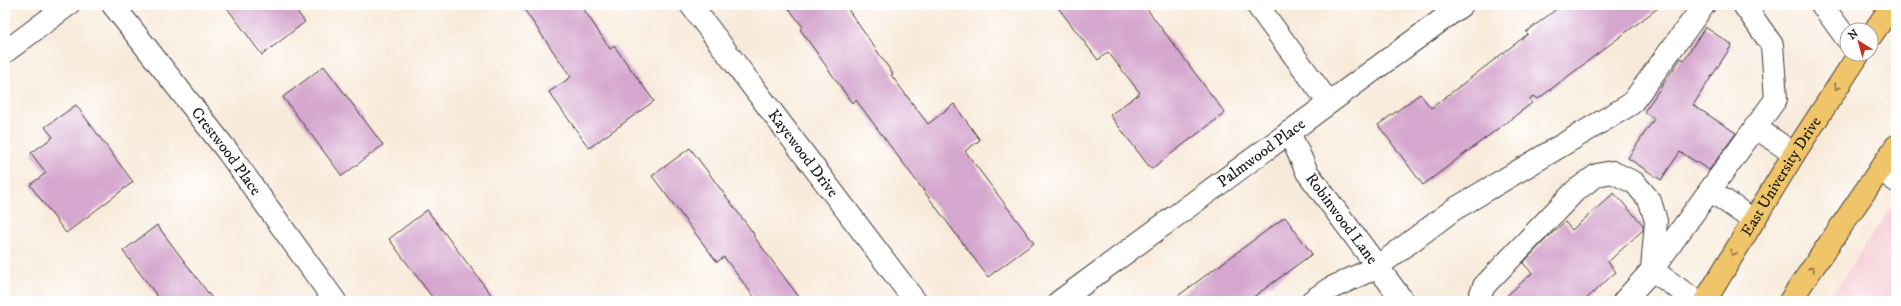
<svg xmlns="http://www.w3.org/2000/svg" width="1901" height="306" viewBox="0 0 1901 306" font-family="'IM FELL DW Pica',serif">
	<style>
		.built { fill: #f6cfd7 }
		.building { fill: #d5a6ce }
		.lines { fill: none; stroke-linecap: round; stroke-linejoin: round }
		.minor-casing { stroke: #3d3b38; stroke-width: 24 }
		.major-casing { stroke: #3d3b38; stroke-width: 24 }
		.minor { stroke: #fff; stroke-width: 22 }
		.major { stroke: #f0c469; stroke-width: 22 }
		.oneway { stroke: #867042 }
		.labels { text-anchor: middle; dominant-baseline: central; stroke-width: 3.5; stroke-linejoin: round; paint-order: stroke }
		.street-label { font-size: 16px; fill: #1c1c1c; stroke: #fff }
	</style>
	<rect width="100%" height="100%" fill="#fff"/>
	<filter id="ink" filterUnits="userSpaceOnUse"><feTurbulence type="fractalNoise" baseFrequency=".025" numOctaves="2"/><feDisplacementMap in="SourceGraphic" scale="8" xChannelSelector="R" yChannelSelector="G"/><feConvolveMatrix kernelMatrix="1 2 1 2 8 2 1 2 1" color-interpolation-filters="sRGB"/></filter>
	<filter id="wash" filterUnits="userSpaceOnUse"><feTurbulence type="fractalNoise" baseFrequency=".012" numOctaves="4" result="noise"/><feDisplacementMap in="SourceGraphic" scale="16" xChannelSelector="R" yChannelSelector="G"/><feGaussianBlur stdDeviation="0.9" result="paint"/><feColorMatrix in="noise" values="0 0 0 0 0 0 0 0 0 0 0 0 0 0 0 0 0 1.4 0 .05"/><feComposite in="paint" operator="in"/></filter>
	<g filter="url(#wash)">
		<rect width="100%" height="100%" fill="#f8eada"/>
		<!-- built -->
		<path class="built" d="M1896 200V301H1828Z"/>
		<g id="blocks">
			<!-- building -->
			<path class="building" d="M225 5H292L305 22 262 55Z
				M521 5H581L610 49 614 46 654 101 589 148 549 92 571 77Z
				M786 5H845L893 74 891 75 928 124 954 104 980 140 965 151 1034 243 988 277 856 100 852 103 800 29 803 27Z
				M1056 5H1144L1225 113 1151 169 1110 115 1140 93 1108 52 1098 60Z
				M1562 5H1662L1538 99 1533 96 1530 100 1532 103 1423 185 1378 125 1420 94 1431 108 1528 34 1526 32Z
				M1705 27 1732 45 1693 105 1736 133 1709 170 1680 152 1661 180 1628 158 1654 119 1644 112 1681 58 1684 60Z
				M324 66 383 145 342 176 283 97Z
				M76 105 133 182 66 233 30 185 46 173 31 153 53 137 45 127Z
				M690 148 754 234 753 235 802 301H757L724 257 717 262 652 176Z
				M1614 193 1643 225V230L1608 262 1616 272 1584 301H1501L1532 273 1523 263 1548 237 1565 222 1572 230Z
				M427 210 496 301H435L389 239Z
				M1285 217 1312 254 1248 301H1171Z
				M157 225 214 301H161L123 251Z"/>
		</g>
	</g>
	<g filter="url(#ink)">
		<use href="#blocks" fill-opacity="0" stroke="#3d3b38" stroke-width="1"/>
		<g class="lines">
			<!-- minor casing -->
			<g class="minor-casing">
				<g id="minor">
					<path id="s1" d="M113 5 228 152 335 301"/>
					<path id="s2" d="M691 5 915 301"/>
					<path d="M1257 5 1329 103"/>
					<path d="M1822 5 1847 39"/>
					<path d="M5 52 68 5"/>
					<path d="M1755 127 1794 154"/>
					<path id="s3" d="M1289 132 1307 172 1403 301"/>
					<path d="M1880 169 1896 181"/>
					<path d="M1711 191 1753 220"/>
					<path id="s4" d="M1060 301 1462 5"/>
					<path d="M1312 301 1329 289 1377 267 1453 210 1631 104 1704 5"/>
					<path d="M1478 301 1484 286 1575 191 1597 175 1612 172 1635 183 1650 201 1656 221 1652 270 1624 301"/>
					<path d="M1696 301 1652 270 1776 99 1772 45 1744 5"/>
				</g>
			</g>
			<!-- major casing -->
			<g class="major-casing">
				<g id="major">
					<path d="M1871 36 1892 5"/>
					<path id="s5" d="M1705 301 1794 154 1859 54"/>
					<path d="M1790 301 1896 146"/>
				</g>
			</g>
			<!-- minor -->
			<use href="#minor" class="minor"/>
			<!-- major -->
			<use href="#major" class="major"/>
		</g>
		<!-- one-way arrows -->
		<defs><path id="oneway-chevron" d="M-2-3.5L2.5 0L-2 3.5" fill="none" stroke-width="1.6" stroke-linecap="round" stroke-linejoin="round"/></defs>
		<g class="oneway">
			<use href="#oneway-chevron" transform="translate(1837 87) rotate(123)"/>
			<use href="#oneway-chevron" transform="translate(1733 253) rotate(121)"/>
			<use href="#oneway-chevron" transform="translate(1812 269) rotate(-55)"/>
		</g>
	</g>
	<g class="labels">
		<!-- street labels -->
		<g class="street-label">
			<text stroke="none"><textPath href="#s1" startOffset="185">Crestwood Place</textPath></text>
			<text stroke="none"><textPath href="#s2" startOffset="186">Kayewood Drive</textPath></text>
			<text stroke="none"><textPath href="#s4" startOffset="250">Palmwood Place</textPath></text>
			<text stroke="none"><textPath href="#s5" startOffset="146">East University Drive</textPath></text>
			<text stroke="none"><textPath href="#s3" startOffset="102">Robinwood Lane</textPath></text>
		</g>
	</g>
	<!-- margin -->
	<rect width="1901" height="306" fill="none" stroke="#fff" stroke-width="20"/>
	<!-- north arrow -->
	<g transform="translate(1859 42) rotate(323)"><circle r="19" fill="#ffffff" stroke="#a4a4a4"/>
	<path d="M0-3L7 15L0 10L-7 15Z" fill="#c8321e"/>
	<text y="-6" font-size="11" font-weight="bold" text-anchor="middle" fill="#1c1c1c">N</text>
	</g>
</svg>
